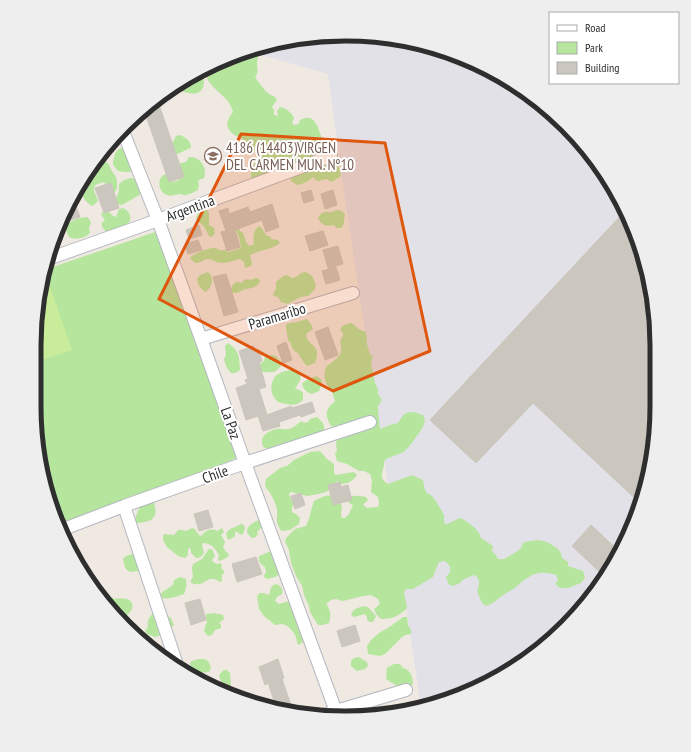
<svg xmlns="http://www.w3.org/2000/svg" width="691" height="752" viewBox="0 0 691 752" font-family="'PT Sans Narrow',sans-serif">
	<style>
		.industrial { fill: #e3e1e8 }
		.green { fill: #b6e59e }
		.pitch { fill: #c9ec9a }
		.building { fill: #cbc7bf; stroke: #cbc5ba }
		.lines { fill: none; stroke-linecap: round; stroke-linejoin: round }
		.minor-casing { stroke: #b4b7c1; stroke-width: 14 }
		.minor { stroke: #fff; stroke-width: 12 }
		.marked { fill: #df570e; fill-opacity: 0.2; stroke: #df570e; stroke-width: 3; stroke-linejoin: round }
		.labels { text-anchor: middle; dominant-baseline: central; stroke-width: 4; stroke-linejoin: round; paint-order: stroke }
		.education-label { font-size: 15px; fill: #785e54; stroke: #fff; text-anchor: start }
		.street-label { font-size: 15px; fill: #2e2e2e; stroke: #fff }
		.rim { fill: none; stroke: #2e2e2e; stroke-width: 5 }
	</style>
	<rect width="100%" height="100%" fill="#efe9e1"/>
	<!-- industrial -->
	<path class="industrial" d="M346 34 406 40 465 58 519 87 566 125 605 173 633 227 651 285 654 447 641 506 615 562 580 612 519 665 464 694 421 707 343 185 328 74 247 51 285 40Z"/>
	<!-- green -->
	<path class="green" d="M255 49C261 55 257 58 257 64 257 70 259 72 255 77 257 80 266 92 269 94 271 95 274 96 275 97L277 100 272 107 274 110V115L278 116 277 111 280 107C286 108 292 113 294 118L292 123 294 125 299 124 300 120C317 111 318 132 324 142 325 143 327 145 329 146 333 150 335 154 337 160L334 164C340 167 340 169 341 176L338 178 331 182 327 179 317 181 313 177C308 182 303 184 297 185L291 181V178L284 176 277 184C266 187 259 184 251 177 251 161 256 166 261 155 258 152 255 152 253 150 249 146 246 141 241 138 239 136 235 136 233 134 224 127 227 119 233 112 230 98 217 93 209 82 207 79 206 74 205 70L227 58Z
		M203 70C203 75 204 79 204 83 202 99 187 93 178 90L175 85Z
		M179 135C186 137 191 141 191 148 184 150 180 154 174 155L171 143 173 142 176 136Z
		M132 144C138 149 140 154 142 162 137 173 129 173 118 171L113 165C114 150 118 148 132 144Z
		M189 157C200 156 208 168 204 178L199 180 198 182 199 185 198 190C194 192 190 194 186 195 182 196 184 194 180 194 176 194 171 197 167 195 158 192 156 177 166 174L171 182 177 181 180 179 178 164 186 162Z
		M103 162H106L108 163 112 171 116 177 117 180V188L115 192C109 192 107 187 104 182 88 186 95 190 98 201L94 205 92 206C83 200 81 195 81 185L87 178 88 171 92 165 100 164Z
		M131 178 138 179 143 190 141 194 122 205 116 204 115 199C119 195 119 190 119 184L124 180Z
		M123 208C129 211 131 214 130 221 123 228 116 232 106 232 103 229 101 226 102 222L105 221 101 214 105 211H108L113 216 116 217 119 209Z
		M205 210H207L209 213V225L214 228 215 233 213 236 210 237C207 234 207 231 205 228 202 224 198 222 196 218L198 214Z
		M336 210C341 210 343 211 345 215L344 220V224L341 228H336L334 225C326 227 321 225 318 218 325 207 328 216 336 210Z
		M87 217 90 220 91 224 89 227 90 233C84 239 76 240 69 237L65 228C70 220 78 218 87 217Z
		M260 226C263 229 264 233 267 236H270L271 239 278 240 280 243C272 250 259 250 250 255L252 263 251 266 245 268 244 262 240 259C234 260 228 263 222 263 217 263 214 260 210 259 201 258 198 269 190 258 193 254 199 253 203 250 210 250 213 245 219 250H226V252H229L241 248 239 237 235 228 238 227 240 231 243 233 246 242 249 246 253 245 254 244C253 237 253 229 260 226Z
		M158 231 239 457 62 532 40 467 34 406 40 285 44 270Z
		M208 272C215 277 212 289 205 292L199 286 197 279 200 275Z
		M306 272 312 276 316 285 315 289 308 296 300 297 288 304 281 302 278 297 274 296 273 294 276 289V282L283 276 287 275 292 278C300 277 297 273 306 272Z
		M256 278 259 279 260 282C257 287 250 289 244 289V290L236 293H230C230 289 233 283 237 282 239 282 241 283 242 283L244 280 248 279 250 280Z
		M307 319 311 324 313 329 306 334C308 348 322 343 315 363L307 366 302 360 298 353C293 351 292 348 291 343 287 340 288 339 287 334 285 322 285 324 297 322 300 321 304 320 307 319Z
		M352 323 360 330 366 332 367 344 370 355 373 356 371 362 372 368 375 383 378 389V394L382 400 378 406V410L380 429 390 425 398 423C405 410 409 410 423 415L425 421 423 427 412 443 404 452 386 459 384 462C385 472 376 476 388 484L412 475 423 480 425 490 427 493 431 495 436 501 444 515V520L445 524C450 524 456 519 461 518 469 523 479 529 481 538L493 546 492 551 496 555 498 559H504L516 552 521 548 523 543C534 539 544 539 554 546 559 549 561 552 562 558L568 562V566L583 571 585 578 581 583 568 588H560L555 584 558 580 556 575C538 569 529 575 516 587 512 591 506 592 502 596 496 600 495 603 486 606L482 603 477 591C479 585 481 580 475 575 469 577 462 579 459 584L451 586 448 583 446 577 450 572V566L445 561 439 562 433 577 413 589H406L404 592 407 608C399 616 393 619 381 619L376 614 374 609 380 604 378 599 371 595 363 596 343 601 336 599 331 600 326 604C331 610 331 616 329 623L323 625H318L310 612 309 606 304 595 302 586 296 576 291 563 289 550 285 542 286 538 295 529 306 526C310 518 311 509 314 501 328 494 332 492 342 506L341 513 342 518H345L349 514 353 505 349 503 347 500C352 494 359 496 366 497L368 500 363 505 367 508 378 507 379 503 378 497 371 492 372 481 370 474 364 471H359L354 468 347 464 337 461 335 453 337 451 336 445 338 427 331 426C328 422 325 414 328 409 329 406 333 404 335 401L331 389C325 385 322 373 327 366 328 365 330 364 332 362 341 355 343 353 340 341L343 336V333L340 330C343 324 346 324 352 323Z
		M228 343C240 351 239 357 240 370L235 373H231C227 369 225 364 224 359L226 355 225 346Z
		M271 355C278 355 280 360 281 366L276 371C267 374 266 371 257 372L259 364 264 361C264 357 267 356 271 355Z
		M290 370 298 371C303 377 300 382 295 388L303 392V400C294 408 289 404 278 402 269 392 270 387 275 376L282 372Z
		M316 376 321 379 322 383 319 391 312 394C306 392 304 390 302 384L305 381Z
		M317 417C324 423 325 425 324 434 309 438 294 442 278 445 274 446 271 449 266 448 263 448 262 445 262 441 262 434 271 430 277 429 281 428 285 430 289 429 295 428 297 423 302 421L304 423 308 422 310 419Z
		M320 451 327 459 334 464V472L335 475 354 472 357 475C353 481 348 484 341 484L337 481 334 488 323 493 307 496 291 492 289 494 291 499 294 502 292 508V512L296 514 300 518 299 524 290 530 282 531C274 522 278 519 277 509 275 501 270 492 265 486L266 479 280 468 287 466 294 460 310 452Z
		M156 500V502L154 503C159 519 151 522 137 523L135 521C136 514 139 509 142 503Z
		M259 520 264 525 257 532 258 534 256 537 252 538C241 530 251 523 259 520Z
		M241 524 244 525 245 529 242 535 239 534 238 532H235V536L229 540 227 538 226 534C230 526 234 529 241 524Z
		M192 528 195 529 198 534 201 536C205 532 210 527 217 531L222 528 224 532 221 535 225 542 223 547 226 552 228 553 229 555C226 559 223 559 220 561L218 560 219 555C215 548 211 543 203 543L202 545 204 553C202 556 200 558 196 558L191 553V550L190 548 188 549V555L185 558 178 556 167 547 163 540V536L164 534 174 535 178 530H182L186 531Z
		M209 549H212L215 556 212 560 213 562 217 564 220 563 222 565 221 568 224 571V574H222V581L220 582C205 572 207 589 191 583V580L193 577 192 568 193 564 202 559Z
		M271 550 281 573 275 577 267 579 263 576 266 573 265 567C261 564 258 562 259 556L269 552Z
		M135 553H144L147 555V559L144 572 137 571 130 572C125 570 124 564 123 559L126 556Z
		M180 577 186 579C187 585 186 589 184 594 177 596 169 600 162 598L161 593 173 585 174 580Z
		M277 584C282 587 283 589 282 594L277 597 275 601 279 604 289 601 304 639 302 643 298 645C297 643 297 640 296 638 295 632 288 625 282 624 281 624 276 625 275 625L264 616 259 609 257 596 260 593H265L267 595 270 593C270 587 272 585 277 584Z
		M100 590 106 591 109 595 114 599C137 594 138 612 120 619L98 596 96 592Z
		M364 606 368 607 376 616 373 622H370L367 620V617L365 614 354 617 351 615C353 608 358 608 364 606Z
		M155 611H165L168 616 171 618 174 625 164 634 155 637 147 634 145 630 148 628C147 620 149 617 155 611Z
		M214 613 223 615 224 619 219 623 221 625V628L215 630 212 635 208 636 204 631 206 624 207 623 206 617V614Z
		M403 617H407L408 625 411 630V634L405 635 402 637 385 654 380 656 368 654 367 646 371 640 379 633 391 626Z
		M359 657 367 662 368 666 365 669 357 671 351 666V661L354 658Z
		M198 659H204L208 661 211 667 209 672 200 673 197 675C190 674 192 668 190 663L192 661Z
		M394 664H400L403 668C410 669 413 677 413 684L409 688 397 686 386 679 387 668Z
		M224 670H227L230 673 231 685 227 689 224 691 220 688 219 685 221 682 219 675Z"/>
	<!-- pitch -->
	<path class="pitch" d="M47 278 72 350 36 362 40 285 41 280Z"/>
	<!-- building -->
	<path class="building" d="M157 99 184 177 169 182 144 110Z
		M111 183 119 208 104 213 95 188Z
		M311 190 314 200 304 203 301 193Z
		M333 190 337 205 325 209 321 194Z
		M73 198 80 217 68 221 65 212Z
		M272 204 279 227 266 232 262 220 235 230 240 247 227 251 221 232 226 231 219 211 228 208 229 214 248 207 250 212Z
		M625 211 633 227 651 285 654 447 641 504 533 403 476 463 430 420Z
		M199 225 202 235 189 239 186 230Z
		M323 231 328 245 310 251 305 236Z
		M198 240 202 250 188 254 185 244Z
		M338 246 343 264 328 268 323 250Z
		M336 267 340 280 326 284 322 271Z
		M226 274 238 312 224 316 213 277Z
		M328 327 338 355 325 360 315 332Z
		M286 342 292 360 283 363 277 346Z
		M253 346 255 351 259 350 262 361 259 362 266 387 259 389 267 415 291 406 292 408 312 402 315 412 301 417 300 415 279 422 280 426 263 431 258 416 246 420 236 388 247 384 245 380 248 379 239 351Z
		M340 482 341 487 348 485 352 500 333 505 328 485Z
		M301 493 305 505 295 509 291 496Z
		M208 510 213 527 199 531 194 514Z
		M591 525 620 552 615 562 605 577 572 546Z
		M256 557 262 574 237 582 232 564Z
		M200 599 206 620 191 625 185 603Z
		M355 625 360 641 342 647 337 631Z
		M278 659 284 678 282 679 293 711 277 709 268 683 265 685 259 667Z"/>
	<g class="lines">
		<!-- minor casing -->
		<g class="minor-casing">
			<path id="minor" d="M122 129 158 220 201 339 245 463 338 717
				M48 259 158 220 331 156
				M201 339 353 293
				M124 506 177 665
				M61 530 124 506 245 463 370 422
				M323 715 406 690"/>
		</g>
		<!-- minor -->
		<use href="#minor" class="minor"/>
	</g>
	<!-- marked area -->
	<path class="marked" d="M241 134 385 143 430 351 333 391 159 299Z"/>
	<!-- icons -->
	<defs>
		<g id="school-ring" transform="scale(0.9)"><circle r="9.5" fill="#fff" stroke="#8d6e63" stroke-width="1.5"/><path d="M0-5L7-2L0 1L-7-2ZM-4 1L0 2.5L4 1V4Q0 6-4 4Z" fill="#8d6e63"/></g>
	</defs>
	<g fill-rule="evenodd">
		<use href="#school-ring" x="213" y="156"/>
	</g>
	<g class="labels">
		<!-- education labels -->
		<g class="education-label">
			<text x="226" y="147">4186 (14403)VIRGEN<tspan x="226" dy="17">DEL CARMEN MUN. Nº10</tspan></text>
		</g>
		<!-- street labels -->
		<g class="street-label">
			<text transform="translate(190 208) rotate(-20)">Argentina</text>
			<text transform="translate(277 316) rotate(-17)">Paramaribo</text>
			<text transform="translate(231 423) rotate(71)">La Paz</text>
			<text transform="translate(215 474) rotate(-20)">Chile</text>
		</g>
	</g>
	<!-- crop -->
	<path d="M0 0H691V752H0ZM345 41H346A304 304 0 0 1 650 345V407A304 304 0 0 1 346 711H345A304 304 0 0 1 41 407V345A304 304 0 0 1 345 41Z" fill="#eee" fill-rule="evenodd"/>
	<path class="rim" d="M345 41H346A304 304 0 0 1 650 345V407A304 304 0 0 1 346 711H345A304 304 0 0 1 41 407V345A304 304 0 0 1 345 41Z"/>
	<!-- legend -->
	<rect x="549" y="12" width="130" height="72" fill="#ffffff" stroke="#ababab"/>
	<rect x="557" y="25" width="20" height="6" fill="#ffffff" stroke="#ababab"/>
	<text x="585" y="32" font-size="12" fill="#2e2e2e">Road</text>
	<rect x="557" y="42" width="20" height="12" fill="#b6e59e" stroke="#ababab"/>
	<text x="585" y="52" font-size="12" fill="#2e2e2e">Park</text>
	<rect x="557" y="62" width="20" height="12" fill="#cbc7bf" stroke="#ababab"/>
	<text x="585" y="72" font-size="12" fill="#2e2e2e">Building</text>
</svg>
